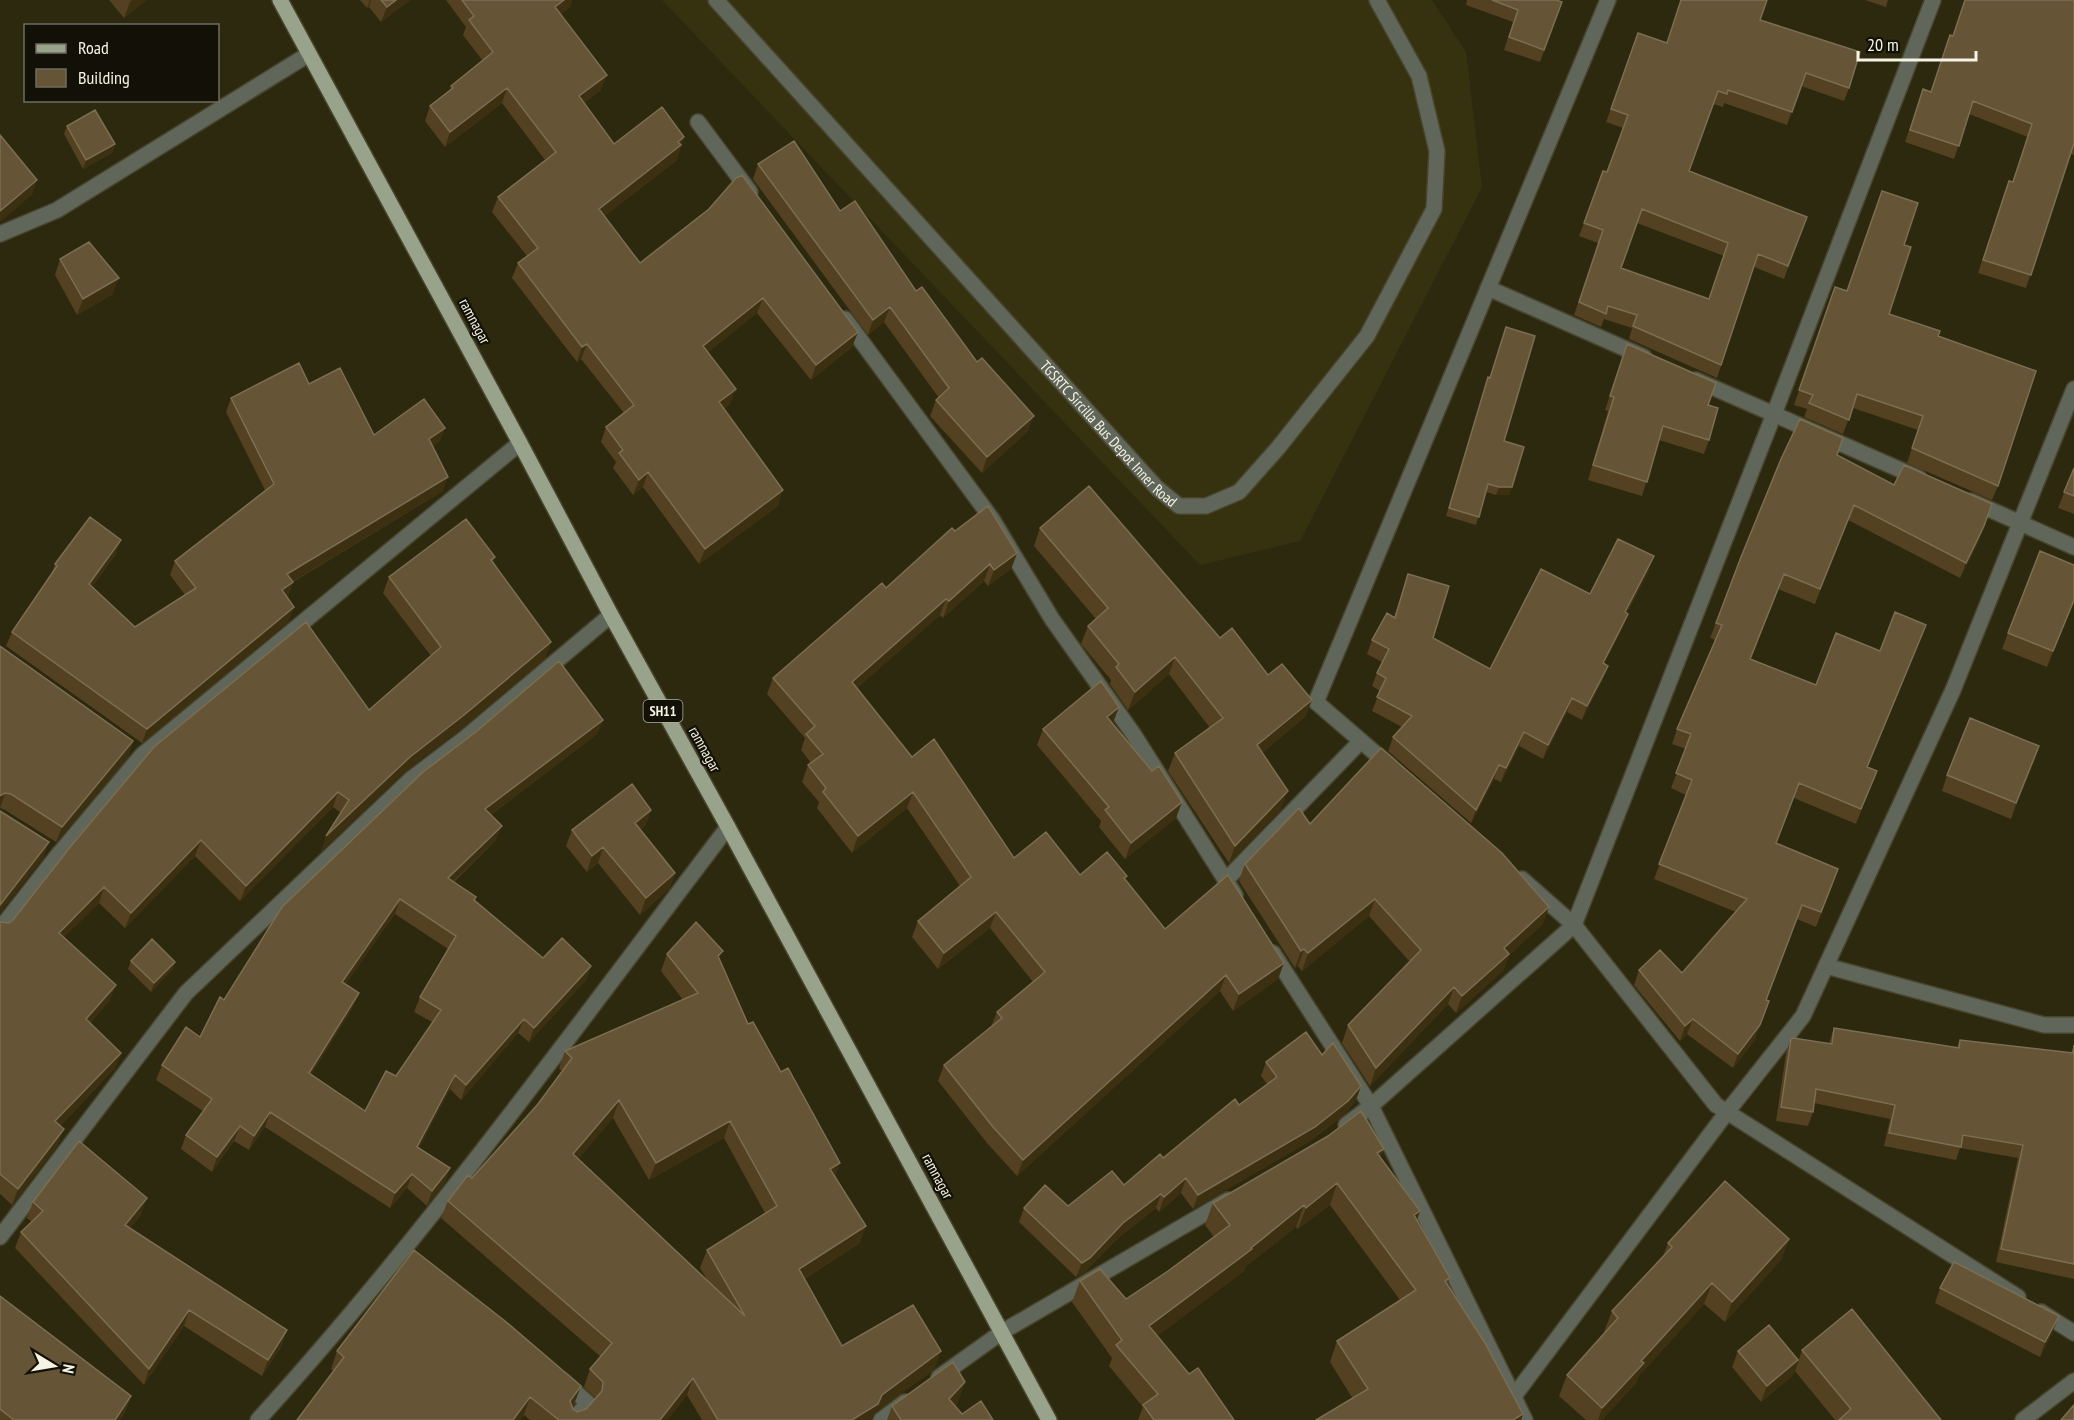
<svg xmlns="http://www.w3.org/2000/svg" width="2074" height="1420" viewBox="0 0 2074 1420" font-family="'PT Sans Narrow',sans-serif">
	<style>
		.built { fill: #363210 }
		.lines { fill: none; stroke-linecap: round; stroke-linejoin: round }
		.street-casing { stroke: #48452d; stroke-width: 18 }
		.primary-casing { stroke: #48452d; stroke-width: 18 }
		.street { stroke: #61665a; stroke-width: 15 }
		.primary { stroke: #99a38c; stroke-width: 15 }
		.wall { fill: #534121; fill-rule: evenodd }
		.shaded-wall { fill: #3c3011 }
		.building { fill: #655536; stroke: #7b6e51; stroke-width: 1.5; fill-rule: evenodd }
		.labels { text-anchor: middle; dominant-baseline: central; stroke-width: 4.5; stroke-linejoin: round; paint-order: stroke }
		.shield { fill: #131107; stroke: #b1b0a2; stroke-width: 1.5 }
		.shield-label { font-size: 14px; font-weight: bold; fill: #f5f4e4 }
		.street-label { font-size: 15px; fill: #f5f4e4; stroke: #131107 }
	</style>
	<rect width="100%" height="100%" fill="#2c290f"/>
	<!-- built -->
	<path class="built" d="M662 0H1432L1466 52 1482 187 1300 541 1200 565Z"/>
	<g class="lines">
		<!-- street casing -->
		<g class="street-casing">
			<g id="street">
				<path id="s1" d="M716 0 1157 488 1179 506H1206L1239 492 1278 448 1367 336 1434 209 1437 151 1419 76 1377 0"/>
				<path d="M698 122 750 192"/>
				<path d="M0 234 57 210 309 54"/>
				<path d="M1488 288 1644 357"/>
				<path d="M845 319 992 519 1052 619 1134 735 1235 895"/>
				<path d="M1696 380 1919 478"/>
				<path d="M1971 501 2074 547"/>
				<path d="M1390 766 1316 702 1608 0"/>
				<path d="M1522 879 1574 925 1716 1105 2018 1297"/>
				<path d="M1226 880 1361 741"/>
				<path d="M0 929 58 855 142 755 520 443"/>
				<path d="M1273 953 1371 1106 1525 1420"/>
				<path d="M1826 966 2044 1025H2074"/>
				<path d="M1346 1125 1371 1106 1574 925 1774 414 1933 0"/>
				<path d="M0 1237 186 993 411 779 465 738 611 615"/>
				<path d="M2041 1312 2074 1333"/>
				<path d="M939 1377 1002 1332 1228 1200"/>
				<path d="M562 1380 588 1403 573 1420"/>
				<path d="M1514 1396 1727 1112 1803 1016 1953 690 2074 389"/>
				<path d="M258 1420C428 1233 575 1028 728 827"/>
				<path d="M881 1420 905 1402"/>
				<path d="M2023 1420 2074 1381"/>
			</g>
		</g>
		<!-- primary casing -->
		<g class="primary-casing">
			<path id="primary" d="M280 0 520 443 611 615 728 827 1049 1420"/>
		</g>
		<!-- street -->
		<use href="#street" class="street"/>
		<!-- primary -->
		<use href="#primary" class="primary"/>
	</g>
	<!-- wall -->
	<path class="wall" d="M109 0H146L124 18Z
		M360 0H410L381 22 369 7 367 8Z
		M446 0H572L570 7 561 14 601 90 584 103 614 144 684 137 676 161 604 216 640 263 709 209 858 332 852 347 811 380 757 313 708 352 730 404 724 409 778 506 699 564 643 487 633 495 613 468 616 462 601 442 606 427 624 413 581 359 577 362 512 278 518 263 527 256 492 212 498 197 545 160 502 103 445 147 425 121 430 106 450 90 451 86 483 61 463 35 466 27Z
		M1467 0H1556L1562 2 1540 62 1504 50 1513 22 1466 5Z
		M1865 0H1888L1886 7Z
		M2074 0V155L2071 154 2026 288 1978 273 2004 194 2012 182 2028 137 1969 114 1954 159 1905 142 1923 89 1931 92 1953 36Z
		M1760 20 1849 88 1844 101 1801 86 1787 125 1724 103 1723 107 1713 104 1689 171 1807 217 1784 279 1754 267 1717 378 1629 339 1632 328 1604 319 1601 327 1574 315 1598 243 1579 236 1603 171 1607 172 1623 128 1606 122 1638 33 1667 43ZM1637 223 1724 256 1709 299 1621 268Z
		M67 126 115 144 112 153 83 169 64 134Z
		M758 164 840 211 916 291 1028 431 982 473 930 416 936 400 939 398 884 322 868 335 753 179Z
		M1904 245 1889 314 1938 336 1998 486 1992 500 1907 463 1918 430 1853 408 1843 434 1804 417 1807 409 1794 405 1835 287 1847 291Z
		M60 259 113 294 77 315 55 275Z
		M1627 344 1708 405 1709 440 1704 454 1659 440 1642 496 1588 480 1608 411 1605 410Z
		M1488 377 1504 441 1512 487 1509 495H1496L1486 492 1476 525 1446 516Z
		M309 384 374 435 445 428 439 442 433 446 443 491 293 582 288 596 286 597 289 621 142 743 6 646 12 632 51 575 55 564 116 554 92 587 135 627 185 595 170 575 175 561 265 490 226 412 231 398Z
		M1837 455 1979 541 1960 578 1848 520 1815 604 1778 589 1751 659 1816 685 1880 651 1920 640 1868 767 1871 785 1856 824 1794 798 1776 843 1833 884 1816 927 1797 919 1766 1000 1755 1040 1733 1068 1687 1034 1680 1041 1634 985 1639 970 1682 973 1736 912 1654 879 1686 795 1671 788 1686 749 1672 744 1677 729 1715 640 1710 638 1741 557Z
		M2074 468V514L2058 508Z
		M1040 528 1220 638 1268 675 1312 700 1305 717 1262 753 1281 809 1229 863 1168 771 1175 753 1210 728 1169 674 1128 710 1110 684 1111 680 1081 644 1088 626 1096 619 1034 546Z
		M955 531 1017 553 1011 569 988 586 984 581 943 618 940 615 857 688 912 757 1014 858 1080 875 1127 876 1125 880 1165 929 1278 979 1233 1011 1220 991 1017 1176 987 1143 938 1081 944 1065 991 1027 997 1012 1033 982 990 928 938 969 912 937 918 921 960 886 907 808 852 853 817 808 819 802 802 782 808 765 811 763 801 750 805 738 767 694 773 678 886 588Z
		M495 557 493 562 551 642 545 658 459 730 404 772 321 851 341 813 333 807 240 901 195 856 125 928 99 903 64 937 110 1000 90 1023 121 1053 115 1068 60 1126 58 1144 12 1205 0 1194V922L9 923 369 710 431 656 383 593 389 577Z
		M2074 565V602L2047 667 2002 649 2008 633Z
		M1649 570 1627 613 1628 614 1623 627 1604 664 1608 666 1603 679 1582 720 1567 712 1543 759 1519 746 1501 782 1494 779 1471 823 1388 751 1393 737 1402 727 1372 711 1380 691 1372 686 1377 673 1382 662 1367 654 1372 640 1394 617 1408 574 1433 638 1490 669 1590 594Z
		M0 646 133 741 128 757 56 842 5 810 0 808Z
		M603 720 597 734 491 815 496 840 454 882 543 958 591 966 586 980 529 1042 518 1033 461 1100 450 1089 419 1148 450 1168 445 1182 427 1206 407 1188 390 1208 265 1127 249 1150 234 1141 212 1172 181 1149 186 1135 203 1111 156 1080 162 1065 200 1037 224 1000ZM395 914 448 949 420 997 414 1012 432 1022 396 1076 365 1111 311 1075 353 1007 359 993 345 984Z
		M1113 723V724L1176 818 1125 859 1099 827 1101 821 1037 745 1043 729Z
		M2039 746 2011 819 1942 791 1947 775Z
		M651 810 645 826 640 830 675 873 669 889 640 915 598 863 587 872 566 846 572 830Z
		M1310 824 1543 924 1509 955 1503 971 1456 1013 1448 1004 1370 1086 1342 1043 1348 1025 1410 962 1369 916 1302 971 1298 966 1295 968 1239 881 1245 864Z
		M667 954 720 960 748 1024 835 1177 860 1243 804 1279 842 1346 935 1369 875 1412 872 1420H702L687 1395 667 1420H530L524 1415 520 1420H297L334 1371 331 1369 337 1351 581 1386 574 1404 572 1407 573 1409 577 1412 586 1409 596 1398 584 1387 590 1369 601 1357 441 1218 448 1201 472 1178 538 1104 562 1071 559 1069 565 1051 683 1000 661 971ZM613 1118 649 1180 724 1138 765 1213 707 1250 700 1268 708 1281 578 1159Z
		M131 961 175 962 172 970 151 992 128 969Z
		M1834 1028 1957 1047 1960 1040 2071 1053 2074 1045V1279L1996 1262 2018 1158 1960 1148 1956 1160 1884 1146 1890 1119 1814 1103 1813 1112 1808 1126 1776 1121 1786 1053 1791 1039 1829 1043Z
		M1322 1055 1361 1086 1356 1100 1343 1116 1310 1141 1193 1209 1181 1193 1159 1212 1156 1208 1118 1238 1085 1272 1076 1277 1019 1222 1024 1208 1068 1206 1124 1185 1267 1084 1261 1076 1266 1062Z
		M1381 1158 1420 1211 1417 1220 1450 1278 1447 1285 1523 1414 1521 1420H1316L1353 1399 1330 1362 1337 1341 1400 1300 1330 1205 1298 1229 1296 1227 1245 1267 1244 1271 1157 1336 1189 1374 1234 1420H1138L1143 1407 1109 1366 1112 1358 1072 1302 1080 1281 1126 1299 1168 1271 1214 1237 1205 1225 1213 1203Z
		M33 1202 141 1215 130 1228 287 1330 281 1347 262 1376 184 1326 144 1385 15 1248 21 1232 32 1222 27 1218Z
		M1789 1239 1781 1260 1725 1322 1704 1304 1639 1376 1636 1383 1602 1420H1586L1559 1396 1567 1375 1605 1332H1604L1612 1311 1663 1256 1668 1243Z
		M1940 1288 2053 1331 2040 1357 1935 1303Z
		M0 1296 131 1396 125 1412 120 1420H0Z
		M1802 1350 1941 1420H1835L1795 1371Z
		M1738 1351 1798 1360 1792 1376 1761 1402 1732 1367Z
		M965 1382 956 1406 962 1414 993 1420H887L892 1406Z"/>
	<!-- shaded-wall -->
	<path class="shaded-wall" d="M132 0H146L124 18 130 2Z
		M370 0H371L369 7 367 8Z
		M396 0H410L381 22 387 7Z
		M564 0H572L570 7 550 22 555 7Z
		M607 75 601 90 574 111 579 96Z
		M507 88 502 103 445 147 450 132Z
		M684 137 676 161 593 224 599 209Z
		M115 144 112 153 83 169 86 160Z
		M37 180 32 195 0 222V211Z
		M119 278 113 294 77 315 83 299Z
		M763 298 757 313 697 361 703 346Z
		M890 307 884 322 868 335 873 320Z
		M858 332 852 347 811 380 816 365Z
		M587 344 581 359 577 362 582 347Z
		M736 389 730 404 713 417 719 402Z
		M1034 416 1028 431 982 473 987 457Z
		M445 428 439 442 424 453 429 439Z
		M648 472 643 487 633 495 639 480Z
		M448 477 443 491 282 588 287 574Z
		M1499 487H1512L1509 495H1496Z
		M783 490 778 506 699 564 705 549Z
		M1984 526 1979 541 1960 578 1966 563Z
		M121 540 116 554 84 598 89 584Z
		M1017 553 1011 569 988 586 994 570Z
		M1654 556 1649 570 1620 626 1625 612Z
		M990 564 984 581 943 618 949 601Z
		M293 582 288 596 276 604 282 590Z
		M946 599 940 615 846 698 852 682Z
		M2074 600V602L2047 667 2053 651Z
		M294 607 289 621 142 743 147 729Z
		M1628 614 1623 627 1598 676 1603 663Z
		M1926 625 1920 640 1862 782 1867 767Z
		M551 642 545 658 459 730 404 772 321 851 326 836 410 757Z
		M1175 657 1169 674 1128 710 1135 692Z
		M1608 666 1603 679 1582 720 1587 706Z
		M1572 698 1567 712 1543 759 1548 745Z
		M1312 700 1305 717 1251 763 1257 745Z
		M1119 707 1113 723 1101 733 1107 717Z
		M603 720 597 734 480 824 485 809Z
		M1524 732 1519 746 1501 782 1506 768Z
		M133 741 128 757 56 842 62 827Z
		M2039 746 2034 762 2011 819 2016 803Z
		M1499 765 1494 779 1471 823 1476 810Z
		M1288 791 1281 809 1229 863 1235 846Z
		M338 792 333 807 240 901 246 886Z
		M913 792 907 808 852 853 858 836Z
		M5 793 0 808V796Z
		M1182 802 1176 818 1125 859 1131 843Z
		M651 810 645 826 629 839 635 823Z
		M502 826 496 840 442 892 448 878Z
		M201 840 195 856 125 928 131 913Z
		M49 842 44 857 0 913V905Z
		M603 847 598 863 587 872 592 856Z
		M675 873 669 889 640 915 646 898Z
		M104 887 99 903 53 948 59 933Z
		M400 899 395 914 337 997 342 982Z
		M1375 899 1369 916 1302 971 1308 953Z
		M1549 907 1543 924 1509 955 1503 971 1456 1013 1462 996 1504 948Z
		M996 912 990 928 938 969 944 953Z
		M1304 949 1298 966 1295 968 1301 951Z
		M175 962 172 970 151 992 154 983Z
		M1284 963 1278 979 1233 1011 1239 994Z
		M591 966 586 980 529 1042 534 1028Z
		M1226 975 1220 991 1017 1176 1023 1160Z
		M116 985 110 1000 80 1034 86 1019Z
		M1454 987 1448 1004 1370 1086 1376 1068Z
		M359 993 353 1007 303 1088 309 1073Z
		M1769 1001 1755 1040 1733 1068 1738 1054Z
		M524 1019 518 1033 461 1100 466 1085Z
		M1693 1019 1687 1034 1680 1041 1685 1026Z
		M121 1053 115 1068 49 1137 55 1121Z
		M455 1075 450 1089 412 1162 417 1147Z
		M1361 1086 1356 1100 1343 1116 1310 1141 1193 1209 1198 1195Z
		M619 1100 613 1118 567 1172 573 1154Z
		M270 1112 265 1127 249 1150 254 1136Z
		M730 1121 724 1138 649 1180 656 1163Z
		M240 1126 234 1141 212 1172 217 1157Z
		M64 1129 58 1144 12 1205 18 1189Z
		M1384 1149 1376 1171 1377 1153Z
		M840 1163 834 1181 830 1169Z
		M450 1168 445 1182 427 1206 432 1191Z
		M412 1174 407 1188 390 1208 395 1193Z
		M1186 1178 1181 1193 1159 1212 1164 1197Z
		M1337 1183 1330 1205 1298 1229 1306 1208Z
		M1161 1194 1156 1208 1118 1238 1085 1272 1076 1277 1082 1263 1123 1223Z
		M147 1198 141 1215 119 1241 125 1225Z
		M1304 1205 1296 1227 1245 1267 1244 1271 1141 1348 1149 1326Z
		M1420 1211 1412 1233 1414 1215Z
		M866 1226 860 1243 792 1286 799 1269Z
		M1789 1239 1781 1260 1725 1322 1732 1302Z
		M1712 1283 1704 1304 1639 1376 1636 1383 1602 1420H1598L1602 1408 1641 1361Z
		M189 1310 184 1326 144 1385 149 1369Z
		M2059 1316 2053 1331 2040 1357 2045 1342Z
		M287 1330 281 1347 262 1376 268 1360Z
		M941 1351 935 1369 875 1412 872 1420H852L882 1395Z
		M1798 1360 1792 1376 1761 1402 1767 1386Z
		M693 1378 687 1395 667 1420H660Z
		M965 1382 957 1405 942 1420 949 1399Z
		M581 1386 574 1404 563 1419 570 1401Z
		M131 1396 125 1412 120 1420H115Z
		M530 1397 524 1415 520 1420H513Z
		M1523 1414 1521 1420H1513Z"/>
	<!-- building -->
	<path class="building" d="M381 0H396L387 7Z
		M462 0H564L555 7 607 75 579 96 614 144 662 107 684 137 678 142 681 145 599 209 640 263 709 209 736 178 742 175 858 332 816 365 763 298 703 346 736 389 719 402 783 490 705 549 648 472 639 480 619 453 623 450 606 427 634 405 587 344 582 347 518 263 538 248 498 197 556 152 507 88 450 132 430 106 453 88 451 86 493 52 469 20 474 16Z
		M1492 0H1556L1562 2 1544 50 1509 37 1518 10Z
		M1681 0H1767L1760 20 1860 52 1849 88 1806 73 1792 112 1728 90 1727 94 1718 91 1689 171 1807 217 1788 266 1758 254 1721 365 1633 326 1637 315 1608 306 1606 314 1579 302 1603 230 1584 223 1603 171 1607 172 1628 115 1611 109 1638 33 1667 43ZM1642 209 1728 243 1709 299 1621 268Z
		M1965 0H2074V143L2031 275 1983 260 2009 181 2013 182 2032 124 1973 101 1959 146 1910 130 1923 89 1931 92 1950 35 1953 36Z
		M95 110 115 144 86 160 67 126Z
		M0 135 37 180 0 211Z
		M794 141 840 211 855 201 916 291 922 287 977 362 982 358 1034 416 987 457 936 400 949 388 890 307 873 320 758 164Z
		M1882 191 1918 203 1904 245 1911 247 1889 314 1940 331 1938 336 2036 371 1998 486 1912 448 1923 416 1857 394 1849 420 1809 403 1813 395 1799 390 1835 287 1847 291Z
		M89 242 119 278 83 299 60 259Z
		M1506 327 1535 336 1504 441 1524 447 1512 487H1499L1488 484 1479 517 1449 508 1488 377 1490 378Z
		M1627 344 1716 383 1708 405 1718 408 1709 440 1663 426 1647 482 1593 465 1614 397 1610 396Z
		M299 363 309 384 340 368 374 435 424 399 445 428 429 439 448 477 287 574 293 582 282 590 294 607 147 729 12 632 57 566 55 564 90 517 121 540 89 584 135 627 196 588 175 561 274 484 231 398Z
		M1800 419 1843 438 1837 455 1894 485 1904 465 1992 504 1984 526 1966 563 1854 505 1820 589 1784 574 1750 659 1816 685 1836 633 1880 651 1895 612 1926 625 1867 767 1877 771 1861 809 1799 783 1776 843 1838 869 1821 912 1802 905 1766 1000 1769 1001 1760 1025 1738 1054 1693 1019 1685 1026 1639 970 1660 950 1682 973 1747 899 1659 864 1692 780 1676 773 1691 734 1677 729 1722 625 1716 623 1741 557 1781 459Z
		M2074 468V496L2064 492Z
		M1089 486 1220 638 1232 628 1268 675 1282 664 1312 700 1257 745 1288 791 1235 846 1175 753 1223 718 1175 657 1135 692 1116 667 1119 664 1088 626 1108 608 1040 528Z
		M988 506 1017 553 994 570 990 564 949 601 946 599 852 682 912 757 934 739 1014 858 1046 832 1080 875 1107 852 1127 876 1124 878 1165 929 1228 875 1284 963 1239 994 1226 975 1023 1160 993 1127 944 1065 1002 1018 997 1012 1045 972 996 912 944 953 918 921 971 877 913 792 858 836 823 792 826 788 808 765 823 754 806 734 815 726 773 678 882 583 886 588 952 528 955 531Z
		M466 519 495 557 491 560 551 642 464 715 410 757 326 836 349 800 338 792 246 886 201 840 131 913 104 887 59 933 116 985 86 1019 121 1053 55 1121 64 1129 18 1189 0 1174V922L9 923 13 920 71 846 154 747 306 622 369 710 441 647 389 577Z
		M1618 539 1654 556 1625 612 1628 614 1603 663 1608 666 1587 706 1572 698 1548 745 1524 732 1506 768 1499 765 1476 810 1393 737 1412 716 1377 697 1386 678 1377 673 1389 649 1372 640 1387 613 1395 618 1408 574 1449 586 1433 638 1490 669 1541 569 1590 594Z
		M2040 551 2074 565V600L2053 651 2008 633Z
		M0 646 133 741 62 827 11 794 5 793 0 796Z
		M559 661 603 720 485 809 502 826 448 878 476 897 474 900 543 958 562 938 591 966 534 1028 524 1019 466 1085 455 1075 417 1147 450 1168 432 1191 412 1174 395 1193 270 1112 254 1136 240 1126 217 1157 186 1135 212 1099 162 1065 186 1027 200 1037 220 997 224 1000 282 907 423 772 477 731ZM400 899 456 936 420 997 441 1010 396 1076 386 1071 365 1111 309 1073 359 993 342 982Z
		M1101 681 1119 707 1107 717 1152 771 1159 766 1182 802 1131 843 1105 810 1109 807 1043 729Z
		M1970 718 2039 746 2016 803 1947 775Z
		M1381 748 1502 853 1549 907 1504 948 1509 954 1462 996 1454 987 1376 1068 1348 1025 1421 950 1375 899 1308 953 1304 949 1301 951 1245 864 1299 808 1310 824Z
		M632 784 651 810 635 823 675 873 646 898 603 847 592 856 572 830Z
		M0 811 49 842 0 905Z
		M696 922 723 951 718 956 748 1024 753 1022 781 1072 788 1068 840 1163 830 1169 866 1226 799 1269 842 1346 913 1305 941 1351 882 1395 878 1404 852 1420H718L693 1378 660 1420H559L530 1397 513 1420H297L344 1357 337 1351 414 1250 505 1321 581 1386 570 1401 573 1409 577 1412 586 1409 602 1391 603 1382 590 1369 612 1343 448 1201 468 1175 472 1178 538 1104 572 1058 565 1051 698 993 667 954ZM619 1100 656 1163 730 1121 777 1206 707 1250 745 1316 573 1154Z
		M152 939 175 962 154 983 131 961Z
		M1834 1028 1959 1048 1960 1040 2073 1053 2074 1045V1264L2001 1249 2023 1145 1963 1135 1961 1147 1889 1133 1895 1105 1816 1089 1813 1112 1781 1107 1791 1039 1793 1038 1832 1044Z
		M1306 1032 1322 1055 1333 1043 1361 1086 1348 1101 1315 1127 1198 1195 1186 1178 1164 1197 1161 1194 1123 1223 1090 1258 1082 1263 1024 1208 1045 1185 1068 1206 1112 1171 1124 1185 1160 1154 1163 1158 1235 1099 1239 1105 1277 1077 1266 1062Z
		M1361 1111 1384 1149 1377 1153 1420 1211 1414 1215 1450 1278 1445 1281 1485 1343 1523 1414 1513 1420H1316L1368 1389 1337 1341 1416 1290 1337 1183 1306 1208 1304 1205 1251 1248 1252 1249 1149 1326 1189 1374 1198 1368 1234 1420H1154L1143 1405 1158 1394 1116 1345 1122 1340 1080 1281 1100 1269 1126 1299 1168 1271 1230 1225 1213 1203 1328 1136Z
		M79 1141 147 1198 125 1225 287 1330 268 1360 189 1310 149 1369 21 1232 43 1211 33 1202Z
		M1725 1181 1789 1239 1732 1302 1712 1283 1641 1361 1644 1363 1602 1408 1567 1375 1618 1318 1612 1311 1672 1247 1668 1243Z
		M1954 1262 2059 1316 2045 1342 1940 1288Z
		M0 1296 131 1396 115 1420H14L0 1409Z
		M1852 1309 1941 1420H1839L1851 1409 1802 1350Z
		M1769 1325 1798 1360 1767 1386 1738 1351Z
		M953 1362 965 1382 949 1399 962 1414 981 1401 993 1420H901L892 1406Z
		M2074 1405V1420H2061Z"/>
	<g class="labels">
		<!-- shield labels -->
		<rect class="shield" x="643.5" y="700" width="39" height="22" rx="4.5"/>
		<g class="shield-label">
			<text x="663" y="711">SH11</text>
		</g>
		<!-- street labels -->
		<g class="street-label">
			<text transform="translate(475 321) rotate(62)">ramnagar</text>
			<text stroke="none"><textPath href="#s1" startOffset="585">TGSRTC Sircilla Bus Depot Inner Road</textPath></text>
			<text transform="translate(705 749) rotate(61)">ramnagar</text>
			<text transform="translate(938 1176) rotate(62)">ramnagar</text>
		</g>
	</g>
	<!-- legend -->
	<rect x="24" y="24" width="195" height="78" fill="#131107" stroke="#6d6c5f" stroke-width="1.5"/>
	<rect x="36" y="44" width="30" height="9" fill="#99a38c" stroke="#6d6c5f" stroke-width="1.5"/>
	<text x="78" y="54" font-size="18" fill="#f5f4e4">Road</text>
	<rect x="36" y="69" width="30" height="18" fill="#655536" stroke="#6d6c5f" stroke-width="1.5"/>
	<text x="78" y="84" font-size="18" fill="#f5f4e4">Building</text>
	<!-- north arrow -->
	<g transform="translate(54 1366) rotate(101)" stroke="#131107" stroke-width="4.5" paint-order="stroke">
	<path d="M0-4.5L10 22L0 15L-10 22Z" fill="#f5f4e4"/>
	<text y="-9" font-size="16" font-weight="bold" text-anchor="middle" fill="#f5f4e4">N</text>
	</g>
	<!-- scale -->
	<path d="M1858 51v9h118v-9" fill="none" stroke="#f5f4e4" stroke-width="3"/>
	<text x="1867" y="51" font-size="18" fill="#f5f4e4" stroke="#131107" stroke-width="4.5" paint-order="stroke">20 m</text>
</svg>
